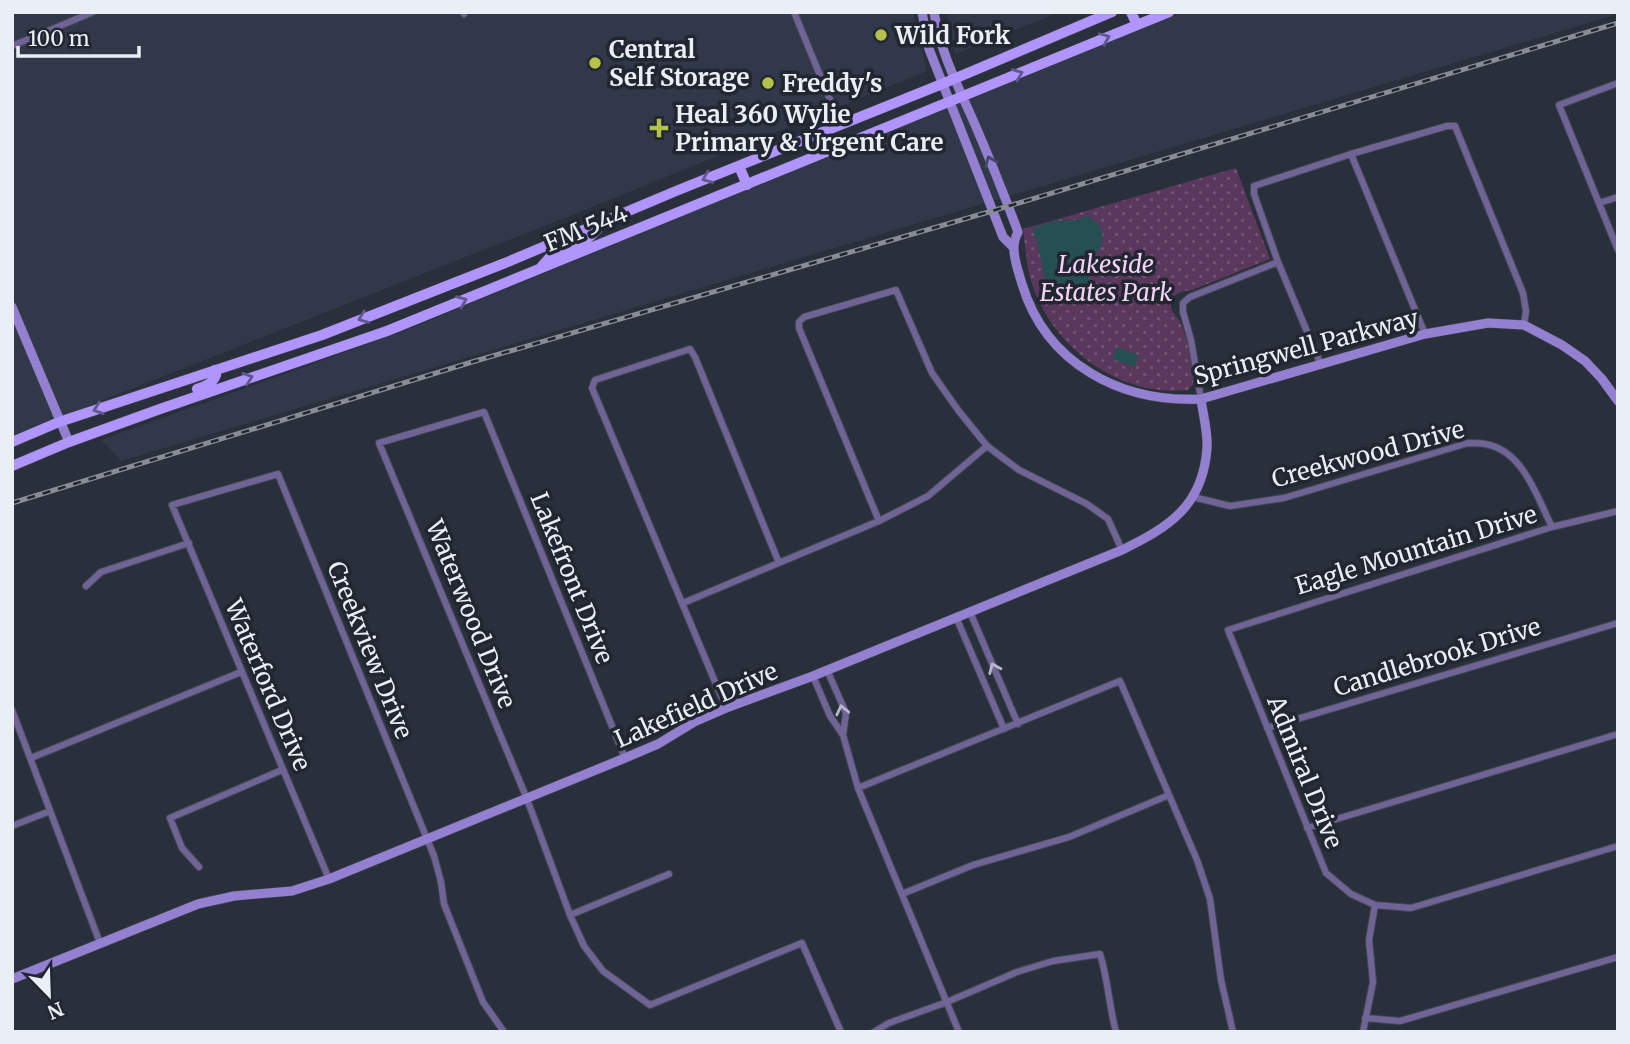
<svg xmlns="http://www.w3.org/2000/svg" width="1630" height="1044" viewBox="0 0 1630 1044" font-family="Merriweather,serif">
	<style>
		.built { fill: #303849 }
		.park { fill: url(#park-dots) }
		.water { fill: #264f54 }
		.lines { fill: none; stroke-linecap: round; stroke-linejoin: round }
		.street-casing { stroke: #454b55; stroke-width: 8 }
		.secondary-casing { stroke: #454b55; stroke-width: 10 }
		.primary-casing { stroke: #454b55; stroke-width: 11 }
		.street { stroke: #706497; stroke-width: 6 }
		.secondary { stroke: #9480d1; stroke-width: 9 }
		.primary { stroke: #b095fe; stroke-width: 10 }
		.rail-casing { stroke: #878c95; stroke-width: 5 }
		.rail { stroke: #212631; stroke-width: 2.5; stroke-dasharray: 8; stroke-linecap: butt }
		.oneway { stroke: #61588d }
		.oneway2 { stroke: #494669 }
		.oneway3 { stroke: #b9b7cf }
		.poi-dot { fill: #b5c249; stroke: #212631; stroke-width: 2.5 }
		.labels { text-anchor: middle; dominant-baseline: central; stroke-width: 7; stroke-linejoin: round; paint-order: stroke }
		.poi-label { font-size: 24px; font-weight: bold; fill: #eaeef5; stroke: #212631; text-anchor: start }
		.street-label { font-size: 24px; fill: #eaeef5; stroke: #212631 }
		.park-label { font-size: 24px; font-style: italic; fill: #f4d3f6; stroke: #212631 }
	</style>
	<defs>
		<pattern id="park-dots" width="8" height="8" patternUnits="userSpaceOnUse" patternTransform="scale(1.75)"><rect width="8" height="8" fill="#5a375c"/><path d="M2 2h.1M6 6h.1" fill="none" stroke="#725474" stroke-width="1.8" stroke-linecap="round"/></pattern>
	</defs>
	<rect width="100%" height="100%" fill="#2a303b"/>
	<!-- built -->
	<path class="built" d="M12 12H914V20L927 71 577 213 12 436Z
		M946 12H1060L955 54Z
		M1181 12H1618V14L1314 105 121 461 101 440 401 332Z"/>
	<!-- park -->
	<path class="park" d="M1236 168 1270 259 1192 290C1183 291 1172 293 1171 304 1170 313 1178 316 1181 324 1188 340 1195 368 1193 385L1188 390C1117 398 1048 344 1030 277 1026 262 1025 244 1023 229Z"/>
	<!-- water -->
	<path class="water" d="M1086 216C1101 221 1106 234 1100 248 1096 255 1091 260 1089 269 1088 276 1092 284 1092 292 1085 299 1080 306 1068 304 1038 301 1045 252 1033 232L1035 227 1054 221 1076 220Z
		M1117 347 1138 355 1135 367 1112 359Z"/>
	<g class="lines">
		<!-- street casing -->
		<g class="street-casing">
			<path id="street" d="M463 12 464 14
				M794 12 840 124
				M12 46 93 12
				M1618 83 1559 105 1618 250
				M1351 154 1425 334
				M1599 203 1618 197
				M1321 365 1278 262 1254 194V186L1351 154 1447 126H1455L1523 293 1526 311 1524 325
				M1201 399 1191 340 1183 312V303L1190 297 1278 262
				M1193 497 1230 506 1284 498 1468 443C1473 443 1479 443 1485 444 1523 450 1537 497 1552 527
				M1618 511 1552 527 1228 630 1326 873 1351 894 1375 905 1411 908 1618 846
				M879 521 799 328V322L804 317 896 290 932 373 958 410 987 446 1019 470 1087 504 1108 519 1122 550
				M86 586 101 572 189 543
				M683 603 879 521 928 496 987 446
				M970 612 1018 724
				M956 617 1004 729
				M813 676 830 716 843 735 846 713 827 670
				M726 708 592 388 595 380 690 349 695 357 779 563
				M12 710 100 943
				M1267 728 1618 623
				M843 735 858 788 959 1032
				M31 758 241 672
				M625 758 484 412 379 443 527 799 570 915 584 946 603 971 650 1005 802 943 841 1032
				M858 788 1120 681 1197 860 1210 899 1221 980 1233 1032
				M12 826 50 811
				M1307 828 1618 734
				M199 867 182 848 170 818 282 770
				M329 879 172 505 278 474 434 856 441 882 444 904 483 1002 504 1032
				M902 894 973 865 1069 837 1169 795
				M570 915 669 874
				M1365 1018 1400 1021 1618 957
				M874 1032 889 1023 947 1002 1017 972 1053 961 1100 954C1108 979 1109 1006 1116 1032
				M1363 1032 1373 982 1369 940 1375 905"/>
		</g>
		<!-- secondary casing -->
		<g class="secondary-casing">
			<path id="secondary" d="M922 12 929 49 1003 237 1014 248
				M934 12C940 51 957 84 973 120 989 157 1004 194 1018 232 1016 236 1014 242 1014 247 1013 258 1019 273 1022 284 1046 364 1121 403 1201 399L1425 334 1488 323 1524 325 1562 345 1585 361 1602 379 1618 401
				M12 307 69 442
				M12 979 198 904 234 896 292 891 329 879 625 758 658 744 696 721 726 708 813 676 1122 550C1169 527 1203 506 1207 448 1208 432 1203 415 1201 399"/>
		</g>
		<!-- primary casing -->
		<g class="primary-casing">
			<path id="primary" d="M1131 12 1137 25
				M739 166 747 185
				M542 266 551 256 585 241 597 230 596 225
				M197 389C206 386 213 383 216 375L215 370
				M12 442 59 422 322 335 505 263 676 191 942 84 1112 12
				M12 466 69 442 160 409 387 331 1169 12"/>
		</g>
		<!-- street -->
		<use href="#street" class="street"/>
		<!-- secondary -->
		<use href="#secondary" class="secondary"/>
		<!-- primary -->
		<use href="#primary" class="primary"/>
		<!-- rail casing -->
		<g class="rail-casing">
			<path id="rail" d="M12 503 472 362 992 211 1618 23"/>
		</g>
		<!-- rail -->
		<use href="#rail" class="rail"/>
	</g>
	<!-- one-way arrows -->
	<defs><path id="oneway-chevron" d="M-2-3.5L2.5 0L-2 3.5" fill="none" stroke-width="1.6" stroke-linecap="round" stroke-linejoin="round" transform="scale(1.75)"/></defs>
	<g class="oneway">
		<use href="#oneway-chevron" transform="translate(1105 38) rotate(-23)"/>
		<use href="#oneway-chevron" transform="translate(1018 74) rotate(-22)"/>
		<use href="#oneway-chevron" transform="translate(707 178) rotate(158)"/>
		<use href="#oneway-chevron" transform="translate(462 301) rotate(-22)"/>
		<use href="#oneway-chevron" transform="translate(363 318) rotate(159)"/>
		<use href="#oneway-chevron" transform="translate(248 378) rotate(-19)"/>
		<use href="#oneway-chevron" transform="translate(98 409) rotate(161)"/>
	</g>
	<use class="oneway2" href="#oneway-chevron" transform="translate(990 161) rotate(-112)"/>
	<g class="oneway3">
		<use href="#oneway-chevron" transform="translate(994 668) rotate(-113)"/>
		<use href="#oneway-chevron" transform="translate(842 710) rotate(-103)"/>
	</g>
	<!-- markers -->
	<g class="poi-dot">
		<circle cx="881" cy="35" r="7"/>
		<circle cx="595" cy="63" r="7"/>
		<circle cx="768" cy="83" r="7"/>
		<path d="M655.5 117.5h7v7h7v7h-7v7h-7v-7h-7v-7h7z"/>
	</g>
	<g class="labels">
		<!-- poi labels -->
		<g class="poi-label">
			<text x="895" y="35">Wild Fork</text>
			<text x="609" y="49">Central<tspan x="609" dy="28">Self Storage</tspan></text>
			<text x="782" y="83">Freddy's</text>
			<text x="675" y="114">Heal 360 Wylie<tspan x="675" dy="28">Primary &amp; Urgent Care</tspan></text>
		</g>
		<!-- street labels -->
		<g class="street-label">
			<text transform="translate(586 228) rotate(-22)">FM 544</text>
			<text transform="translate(1306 347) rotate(-15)">Springwell Parkway</text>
			<text transform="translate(1368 454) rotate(-15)">Creekwood Drive</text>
			<text transform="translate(1416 550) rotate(-17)">Eagle Mountain Drive</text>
			<text transform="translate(572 578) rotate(68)">Lakefront Drive</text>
			<text transform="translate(471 614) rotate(68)">Waterwood Drive</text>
			<text transform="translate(370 650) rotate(68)">Creekview Drive</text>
			<text transform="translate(1437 657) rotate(-17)">Candlebrook Drive</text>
			<text transform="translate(268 685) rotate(67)">Waterford Drive</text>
			<text transform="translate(696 705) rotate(-24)">Lakefield Drive</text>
			<text transform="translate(1305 772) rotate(68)">Admiral Drive</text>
		</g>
		<!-- park labels -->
		<g class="park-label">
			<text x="1106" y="264">Lakeside<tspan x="1106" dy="28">Estates Park</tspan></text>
		</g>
	</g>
	<!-- border -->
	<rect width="1630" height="1044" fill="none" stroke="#eaeef5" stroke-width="28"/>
	<!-- north arrow -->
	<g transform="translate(49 995) rotate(157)" stroke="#212631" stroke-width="5" paint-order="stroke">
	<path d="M0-5L12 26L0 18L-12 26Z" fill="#eaeef5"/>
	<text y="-10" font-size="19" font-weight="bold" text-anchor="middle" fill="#eaeef5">N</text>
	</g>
	<!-- scale -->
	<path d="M18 46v10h121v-10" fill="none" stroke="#eaeef5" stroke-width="3.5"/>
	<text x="28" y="46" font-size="21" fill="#eaeef5" stroke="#212631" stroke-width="5" paint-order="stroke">100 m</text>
</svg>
